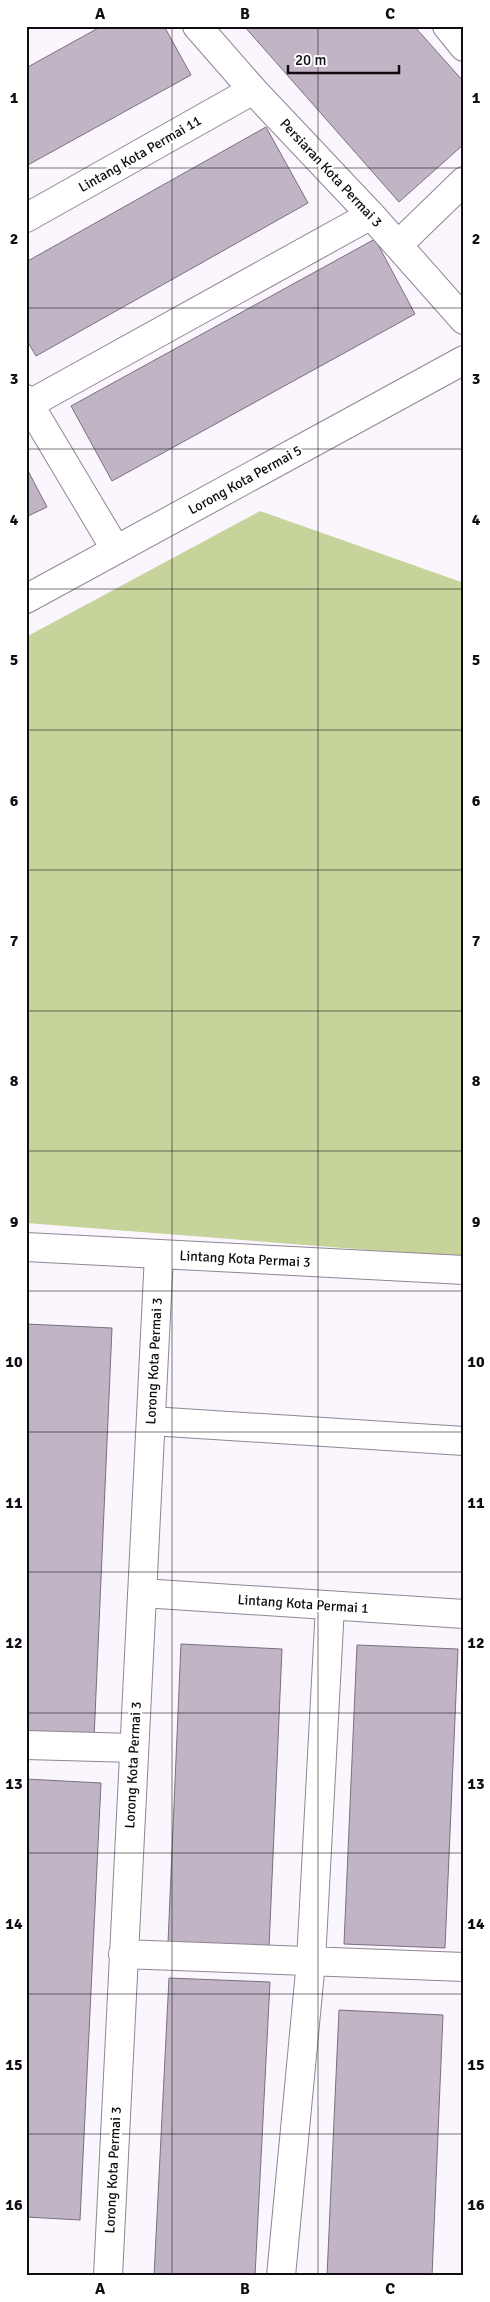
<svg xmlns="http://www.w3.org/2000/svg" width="490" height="2302" viewBox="0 0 490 2302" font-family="Signika,sans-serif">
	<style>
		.green { fill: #c6d39a }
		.building { fill: #c0b4c5; stroke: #7a6f7e }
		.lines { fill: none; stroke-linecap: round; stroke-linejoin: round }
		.minor-casing { stroke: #908594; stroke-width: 30 }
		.minor { stroke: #fff; stroke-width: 28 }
		.grid { fill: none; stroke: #100c11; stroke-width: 1; stroke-opacity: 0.55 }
		.labels { text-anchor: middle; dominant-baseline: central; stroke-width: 4.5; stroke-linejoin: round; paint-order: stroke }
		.street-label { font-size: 14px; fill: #100c11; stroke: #fff }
		.neatline { fill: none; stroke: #100c11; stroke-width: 2 }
		.grid-label { font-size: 16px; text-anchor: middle; font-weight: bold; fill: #100c11 }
	</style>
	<rect width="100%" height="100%" fill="#fbf6fd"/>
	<!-- green -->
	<path class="green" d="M260 511 464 583V1256L459 1257 26 1223V637Z"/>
	<!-- building -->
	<path class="building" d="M102 26H164L191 75 26 166V68Z
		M244 26H414L464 82V144L399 202Z
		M266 127 308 203 36 356 26 339V262Z
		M375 239 415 314 112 481 71 406Z
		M26 467 47 507 26 517Z
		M26 1324 112 1328 94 1739 26 1736Z
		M181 1644 282 1649 269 1948 168 1943Z
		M357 1645 458 1649 445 1948 344 1944Z
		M26 1779 101 1783 80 2220 26 2217Z
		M169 1978 270 1982 255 2276H154Z
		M339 2010 443 2015 432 2276H327Z"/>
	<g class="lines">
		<!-- minor casing -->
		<g class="minor-casing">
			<path id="minor" d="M197 26 253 90 371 215 464 320
				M447 26 464 47
				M26 218 253 90
				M398 245 464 181
				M26 399 116 550
				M26 406 371 215
				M26 599 464 360
				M26 1247 464 1270
				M151 1421 464 1441
				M142 1593 464 1614
				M26 1745 134 1748
				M123 1954 464 1967
				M108 2276 159 1255
				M281 2276 311 1961 330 1606"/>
		</g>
		<!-- minor -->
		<use href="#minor" class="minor"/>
	</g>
	<!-- grid -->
	<path class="grid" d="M172 26V2276M318 26V2276M26 168H464M26 308H464M26 449H464M26 589H464M26 730H464M26 870H464M26 1011H464M26 1151H464M26 1291H464M26 1432H464M26 1572H464M26 1713H464M26 1853H464M26 1994H464M26 2134H464"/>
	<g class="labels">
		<!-- street labels -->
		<g class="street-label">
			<text transform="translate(140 154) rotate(-30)">Lintang Kota Permai 11</text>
			<text transform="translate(331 173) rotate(47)">Persiaran Kota Permai 3</text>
			<text transform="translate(245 480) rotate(-29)">Lorong Kota Permai 5</text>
			<text transform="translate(245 1259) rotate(3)">Lintang Kota Permai 3</text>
			<text transform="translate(154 1361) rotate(-87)">Lorong Kota Permai 3</text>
			<text transform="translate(303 1604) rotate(4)">Lintang Kota Permai 1</text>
			<text transform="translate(133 1765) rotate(-87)">Lorong Kota Permai 3</text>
			<text transform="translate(113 2170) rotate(-87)">Lorong Kota Permai 3</text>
		</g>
	</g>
	<!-- border -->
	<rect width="490" height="2302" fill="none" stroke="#ffffff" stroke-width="55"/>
	<!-- scale -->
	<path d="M288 65v8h111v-8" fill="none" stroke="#100c11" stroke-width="2.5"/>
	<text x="295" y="65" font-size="15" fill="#100c11" stroke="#ffffff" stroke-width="4" paint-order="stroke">20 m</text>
	<rect x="28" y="28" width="434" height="2246" class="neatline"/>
	<g class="grid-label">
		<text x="100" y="19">A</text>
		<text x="245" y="19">B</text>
		<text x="390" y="19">C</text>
		<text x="14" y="103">1</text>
		<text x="476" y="103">1</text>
		<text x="14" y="244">2</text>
		<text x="476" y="244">2</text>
		<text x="14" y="384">3</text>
		<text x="476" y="384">3</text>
		<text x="14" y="525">4</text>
		<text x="476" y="525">4</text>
		<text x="14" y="665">5</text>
		<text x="476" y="665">5</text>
		<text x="14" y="806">6</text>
		<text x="476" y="806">6</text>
		<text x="14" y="946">7</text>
		<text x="476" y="946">7</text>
		<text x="14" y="1086">8</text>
		<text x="476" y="1086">8</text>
		<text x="14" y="1227">9</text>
		<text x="476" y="1227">9</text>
		<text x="14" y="1367">10</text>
		<text x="476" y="1367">10</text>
		<text x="14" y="1508">11</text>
		<text x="476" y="1508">11</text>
		<text x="14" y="1648">12</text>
		<text x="476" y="1648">12</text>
		<text x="14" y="1789">13</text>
		<text x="476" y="1789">13</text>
		<text x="14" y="1929">14</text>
		<text x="476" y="1929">14</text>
		<text x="14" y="2070">15</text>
		<text x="476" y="2070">15</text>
		<text x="14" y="2210">16</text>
		<text x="476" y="2210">16</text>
		<text x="100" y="2294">A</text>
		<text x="245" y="2294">B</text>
		<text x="390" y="2294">C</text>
	</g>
</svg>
